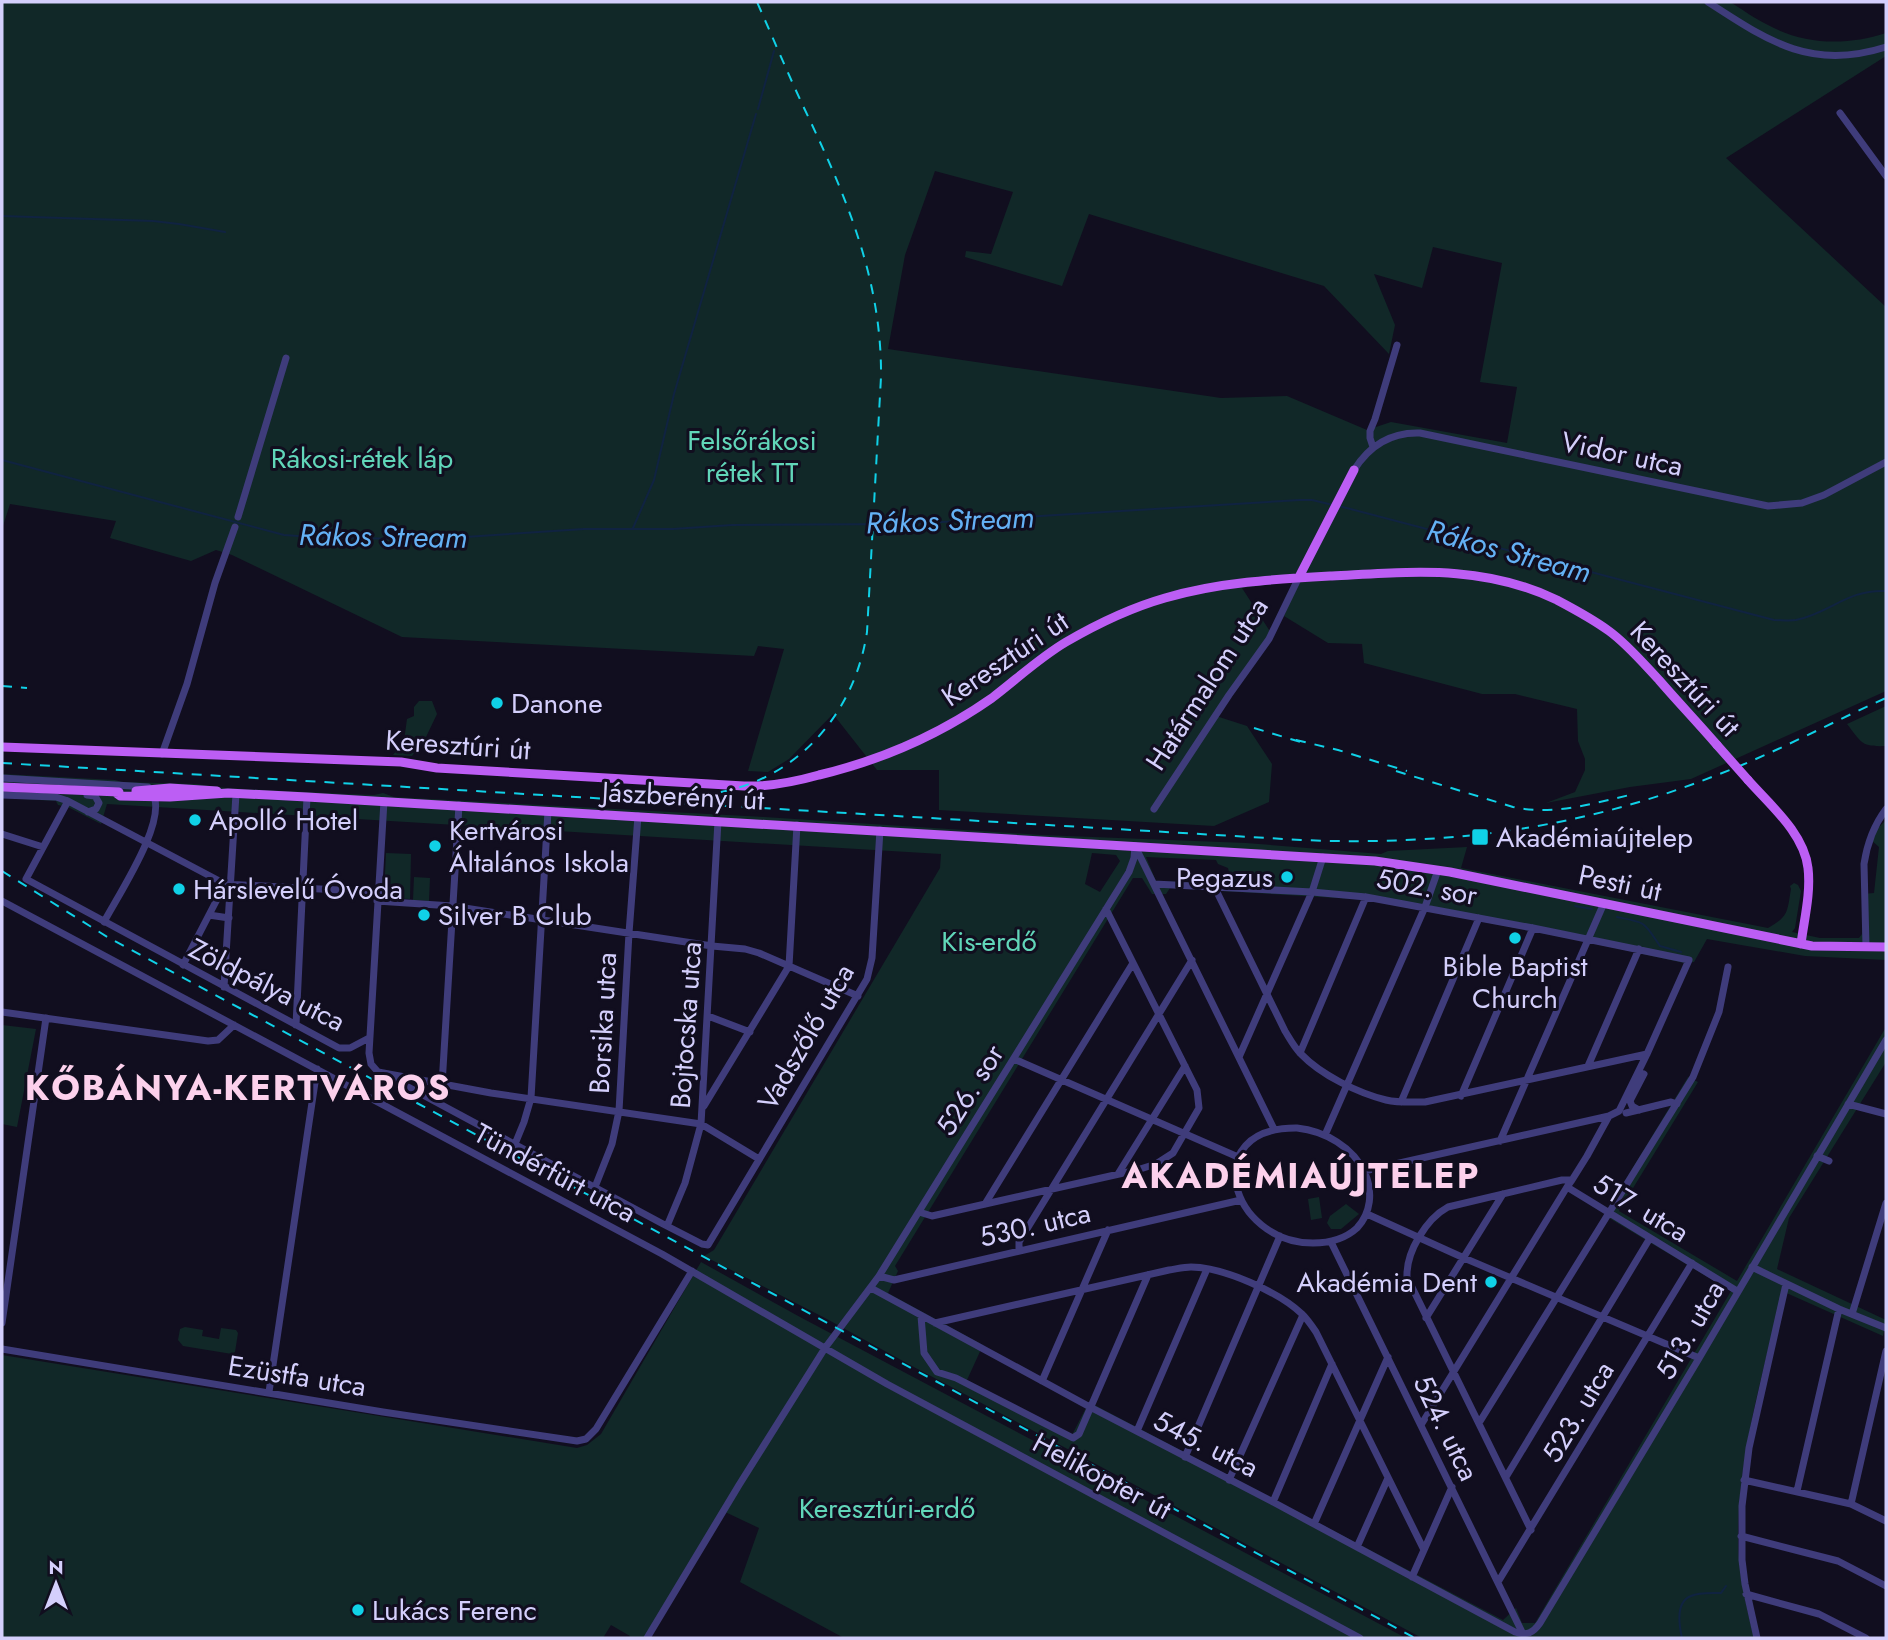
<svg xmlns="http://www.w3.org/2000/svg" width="1888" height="1640" viewBox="0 0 1888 1640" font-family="Jost,sans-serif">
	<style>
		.green { fill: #112828; fill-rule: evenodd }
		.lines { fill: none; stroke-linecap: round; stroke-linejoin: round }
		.stream { stroke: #102341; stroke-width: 2 }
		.minor { stroke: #3f3c7b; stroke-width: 7 }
		.major { stroke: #bc5ef4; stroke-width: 9 }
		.rail { stroke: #10d1e7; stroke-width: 2; stroke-dasharray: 10 9; stroke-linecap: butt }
		.major-bridge { stroke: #bc5ef4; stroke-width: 9 }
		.poi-dot { fill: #10d1e7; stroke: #110e1f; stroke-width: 2.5 }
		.labels { text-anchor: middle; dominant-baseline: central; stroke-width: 6; stroke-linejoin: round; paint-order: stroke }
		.park-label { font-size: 28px; fill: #61d6b9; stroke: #110e1f }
		.street-label { font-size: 28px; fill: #d4cffc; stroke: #110e1f }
		.poi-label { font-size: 28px; fill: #d4cffc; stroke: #110e1f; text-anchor: start }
		.water-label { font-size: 30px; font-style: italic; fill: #64b1f5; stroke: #110e1f }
		.district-label { font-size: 35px; font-weight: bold; letter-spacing: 2px; fill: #fcd1ec; stroke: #110e1f }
	</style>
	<rect width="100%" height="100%" fill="#110e1f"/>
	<!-- green -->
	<path class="green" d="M2 2H1730C1742 9 1755 19 1768 25 1805 45 1846 46 1886 33V56L1726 158 1886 307V691L1691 779 1630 787 1546 803 1575 792 1585 770V759L1578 741 1577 709 1515 694H1482L1364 663 1362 644 1328 643 1284 616 1298 581 1242 588 1273 636 1216 716 1247 726 1272 764 1269 802 1214 826 939 810V770H877L833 714 789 759 768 772 748 771 784 649 758 646 754 656 402 637 232 555 216 550 191 561 110 538 116 521 10 504 2 529ZM935 171 1013 192 991 254 966 251 965 257 1062 286 1089 214 1324 286 1389 354 1395 325 1374 274 1422 288 1433 247 1502 263 1480 382 1517 387 1507 443 1391 422 1367 430 1287 396 1221 398 888 349 905 255Z
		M419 701H432L437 714 426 737 412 756 393 755 404 741 407 719 414 716V707Z
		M1886 706V746C1861 747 1862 743 1847 724Z
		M2 774 115 780 122 782 196 784 226 788 348 794 374 795 383 793 394 797 764 817 1042 835 1246 843 1381 854 1388 851 1467 847 1461 868 1768 928C1789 916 1787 912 1791 889L1790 886 1794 883 1798 885 1801 891 1795 928 1792 932 1820 938H1859L1862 934V894L1874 893 1879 847 1871 840 1874 832 1886 820V960L1805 956 1707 939 1694 962 1684 963 1583 941 1370 900 1170 888 1166 894H1152L1142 878H1133L895 1266 898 1271 888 1293 983 1345 967 1380 1072 1435 1089 1402 1503 1620 1516 1608 1522 1623H1535L1731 1291 1604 1215 1688 1077 1698 1082 1619 1211 1737 1281 1886 1027V1062L1789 1218 1777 1269 1886 1320 1883 1336 1782 1291C1764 1372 1738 1454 1738 1538 1738 1572 1746 1605 1754 1638H1422L912 1366 825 1318 704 1256 714 1250 940 868 941 854 107 804 101 824 68 807 58 805 56 801 2 798ZM1092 853 1116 855 1120 861 1100 892 1085 884ZM1146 857 1216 860 1218 864 1228 868 1232 884 1156 881Z
		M386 853 411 854 410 899 390 898 384 894Z
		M414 877 430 878 429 901 413 900Z
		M2 1025 36 1029 17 1127 2 1124Z
		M1319 1197 1322 1218 1311 1220 1308 1199Z
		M1346 1204 1359 1214 1341 1229H1331L1327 1223 1330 1216Z
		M701 1262 800 1317 1406 1638H844L740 1582 759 1528 723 1511 645 1638H629L630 1636 611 1625 603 1638H2V1355L577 1448 587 1445 601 1434Z
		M185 1327 203 1330 202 1336 219 1339 221 1328 236 1330 238 1333 235 1352 232 1354 183 1346 178 1340 180 1329Z"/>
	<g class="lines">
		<!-- stream -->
		<path class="stream" d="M758 109 774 51
			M2 216 153 221 179 224 225 232
			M2 460 284 535 326 538 435 539 584 529H673L732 525 910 524 1300 500H1312L1333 505
			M1339 506 1774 620C1781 620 1789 621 1796 620 1830 613 1848 589 1886 591
			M633 528 654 480 674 394 756 114
			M1575 906 1592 909
			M1617 917C1647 923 1643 921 1660 946L1681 952
			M1682 1638C1679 1625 1675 1602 1691 1596 1699 1592 1711 1593 1721 1593L1726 1586"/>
		<!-- minor -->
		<path class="minor" d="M1708 2C1768 41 1811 71 1886 47
			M1840 113 1886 176
			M1373 447 1370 438V431L1375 419 1397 345
			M1354 470C1369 446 1391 432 1420 433L1768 506 1802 503 1824 495 1886 462
			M238 517 286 358
			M162 754 187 684 215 583 235 527
			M2 778 148 787
			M2 795 56 797 68 801 225 884 377 892
			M87 795 95 796 99 803 96 809 88 812
			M68 801 26 879 339 1048H350L369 1038
			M384 801 369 1053 371 1064 378 1072 491 1093 701 1124 759 1159
			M1154 809 1229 695 1269 639 1299 577
			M2 834 43 847
			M1135 846 1274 1129
			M1154 884 1312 892 1366 897 1533 928 1689 960 1647 1054 1619 1111 1609 1116 1587 1156 1572 1180
			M1215 888 1285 1031C1290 1039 1294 1047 1301 1054 1321 1075 1358 1093 1386 1100 1399 1103 1412 1102 1425 1102L1647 1054
			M2 901 662 1254 887 1384 1360 1638
			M377 901 452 906 712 946 745 949 759 953 858 996
			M209 915 229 918
			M104 922C117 897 170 818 152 793
			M1866 947 1864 864C1867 844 1874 825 1886 809
			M183 965 225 884
			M224 987 236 794
			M2 1012 208 1041 218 1040 234 1025
			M708 1016 750 1032
			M296 1025 307 797
			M1300 1053 1366 897
			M1239 1057 1312 892 1323 857
			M1014 1059 1238 1157
			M1588 1066 1639 949
			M384 1074 663 1224 702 1244 708 1245 867 979 872 958 880 830
			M442 1085 459 805
			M1461 1096 1533 928
			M1401 1102 1479 918
			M1848 1104 1886 1114
			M704 1106 789 966 797 825
			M1639 1110 1632 1106 1630 1101 1644 1074
			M1626 1113 1671 1102 1677 1104
			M1297 1128C1325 1131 1353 1147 1365 1173 1373 1192 1371 1213 1357 1228 1345 1239 1329 1243 1313 1243 1230 1243 1197 1127 1297 1128Z
			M1325 1135 1425 907 1438 870
			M1500 1141 1604 903
			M515 1144 524 1122 531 1098 548 811
			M1817 1156 1829 1161
			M1364 1171 1609 1116
			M1118 1174 1185 1066
			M595 1187 612 1144 619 1111 629 933 638 816
			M985 1204 1133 963
			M919 1212 932 1216 1137 1170 1156 1164 1173 1153 1199 1108 1197 1090 1106 909
			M1367 1214 1464 1258 1699 1358
			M667 1226 685 1183 701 1124 718 821
			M1331 1242 1523 1634
			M1019 1250V1242L1192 960
			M1752 1267 1839 1309 1886 1328
			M879 1276 894 1280 1241 1200
			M871 1288 1090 1407 1273 1502 1515 1632C1527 1636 1533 1633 1540 1623L1698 1360 1886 1040
			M1852 1314 1886 1203
			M921 1316 924 1353 937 1372 956 1378 1073 1438 1079 1434 1148 1275
			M1426 1318 1503 1194
			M2 1323 46 1018
			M935 1323 1169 1270C1176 1269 1184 1267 1191 1267 1223 1267 1279 1292 1302 1314 1307 1319 1312 1326 1316 1332L1424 1550
			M2 1349 383 1412 577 1441 586 1439 596 1429 692 1271
			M1042 1381 1108 1230
			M269 1392 317 1069
			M1479 1423 1693 1077 1719 1012 1728 967
			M1421 1425 1567 1187
			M1137 1431 1207 1269
			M1185 1457 1280 1236
			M1506 1477 1650 1238
			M1229 1480 1303 1315
			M1744 1480 1851 1504 1886 1521
			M1797 1491 1839 1309
			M1273 1502 1332 1364
			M1851 1504 1886 1351
			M1314 1524 1388 1357
			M1531 1530 1407 1277C1406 1252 1426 1219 1448 1207L1562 1180H1572L1567 1187 1737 1291
			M1741 1536 1838 1561 1886 1586
			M1357 1547 1388 1478
			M1412 1577 1452 1487
			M1498 1582 1692 1263
			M1746 1594 1819 1614 1866 1638
			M647 1638 739 1485 825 1348 879 1276 1129 872 1134 858 1135 846
			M1757 1638 1745 1584 1742 1560V1506L1749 1448 1786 1284"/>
		<!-- major -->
		<path class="major" d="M1299 577 1354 470
			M2 747 401 762 437 768 744 786C770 787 794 782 819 775 882 760 939 735 992 698 1017 679 1039 658 1066 642 1097 624 1130 608 1165 598 1219 582 1277 579 1332 576 1412 572 1482 564 1557 600 1574 609 1593 619 1609 631 1627 644 1643 663 1659 680 1678 702 1698 723 1717 745
			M1748 780C1770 805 1804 833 1808 868 1811 893 1804 920 1801 944
			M2 787 119 792
			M136 791 170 788 217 791
			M116 793 120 796 170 797 228 793 307 797 1375 861 1450 872 1812 946 1886 947"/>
		<!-- rail -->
		<path class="rail" d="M2 686 27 688
			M1254 728 1304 743
			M1296 740 1338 750 1407 771
			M2 763 1301 840C1447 846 1581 829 1717 775 1775 753 1830 723 1886 698
			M1396 771 1513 807C1554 816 1594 803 1634 794
			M683 795C780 797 853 725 867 632L881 377C882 280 846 196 805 110 788 74 773 38 757 2
			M2 871 109 938 1415 1638"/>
		<!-- major-bridge -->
		<path class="major-bridge" d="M1717 745 1748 780"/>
	</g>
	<!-- markers -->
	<g class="poi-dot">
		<circle cx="497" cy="703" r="7"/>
		<circle cx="195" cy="820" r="7"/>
		<rect x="1471" y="828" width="18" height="18" rx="3.5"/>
		<circle cx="435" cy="846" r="7"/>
		<circle cx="1287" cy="877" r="7"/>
		<circle cx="179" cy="889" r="7"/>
		<circle cx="424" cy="915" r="7"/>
		<circle cx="1515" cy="938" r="7"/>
		<circle cx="1491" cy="1282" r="7"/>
		<circle cx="358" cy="1610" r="7"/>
	</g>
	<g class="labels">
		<!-- park labels -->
		<g class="park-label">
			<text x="752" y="440">Felsőrákosi<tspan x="752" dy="32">rétek TT</tspan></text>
			<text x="362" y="458">Rákosi-rétek láp</text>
			<text x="989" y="941">Kis-erdő</text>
			<text x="887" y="1508">Keresztúri-erdő</text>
		</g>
		<!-- street labels -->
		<g class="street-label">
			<text transform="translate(1622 454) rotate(12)">Vidor utca</text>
			<text transform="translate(1005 659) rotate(-34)">Keresztúri út</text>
			<text transform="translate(1685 679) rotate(47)">Keresztúri út</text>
			<text transform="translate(1207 684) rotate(-57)">Határmalom utca</text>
			<text transform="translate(458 745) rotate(4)">Keresztúri út</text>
			<text transform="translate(683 796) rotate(3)">Jászberényi út</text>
			<text transform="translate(1620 883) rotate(12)">Pesti út</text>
			<text transform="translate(1427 887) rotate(10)">502. sor</text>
			<text transform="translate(267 985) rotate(27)">Zöldpálya utca</text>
			<text transform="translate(603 1023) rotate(-87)">Borsika utca</text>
			<text transform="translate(686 1025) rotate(-86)">Bojtocska utca</text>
			<text transform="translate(806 1037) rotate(-60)">Vadszőlő utca</text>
			<text transform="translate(970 1090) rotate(-58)">526. sor</text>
			<text transform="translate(555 1173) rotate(28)">Tündérfürt utca</text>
			<text transform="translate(1641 1208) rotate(31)">517. utca</text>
			<text transform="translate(1035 1225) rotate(-13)">530. utca</text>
			<text transform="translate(1690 1330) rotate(-60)">513. utca</text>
			<text transform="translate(297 1376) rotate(9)">Ezüstfa utca</text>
			<text transform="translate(1578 1412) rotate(-59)">523. utca</text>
			<text transform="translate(1446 1428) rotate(64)">524. utca</text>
			<text transform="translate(1206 1444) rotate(27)">545. utca</text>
			<text transform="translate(1102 1476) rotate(28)">Helikopter út</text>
		</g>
		<!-- poi labels -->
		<g class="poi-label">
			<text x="511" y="703">Danone</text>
			<text x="209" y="820">Apolló Hotel</text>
			<text x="449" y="830">Kertvárosi<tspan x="449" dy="32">Általános Iskola</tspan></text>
			<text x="1496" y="837">Akadémiaújtelep</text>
			<text x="1273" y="877" text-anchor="end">Pegazus</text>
			<text x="193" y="889">Hárslevelű Óvoda</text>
			<text x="438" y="915">Silver B Club</text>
			<text x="1515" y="966" text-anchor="middle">Bible Baptist<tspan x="1515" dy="32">Church</tspan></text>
			<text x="1477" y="1282" text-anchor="end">Akadémia Dent</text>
			<text x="372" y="1610">Lukács Ferenc</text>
		</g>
		<!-- water labels -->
		<g class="water-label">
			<text transform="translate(950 520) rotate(-2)">Rákos Stream</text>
			<text transform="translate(383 536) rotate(1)">Rákos Stream</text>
			<text transform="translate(1509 551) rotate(15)">Rákos Stream</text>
		</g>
		<!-- district labels -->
		<g class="district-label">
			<text x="238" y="1088">KŐBÁNYA-KERTVÁROS</text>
			<text x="1301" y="1176">AKADÉMIAÚJTELEP</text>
		</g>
	</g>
	<!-- border -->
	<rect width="1888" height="1640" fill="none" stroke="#d4cffc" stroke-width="7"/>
	<!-- north arrow -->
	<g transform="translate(56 1584)" stroke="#110e1f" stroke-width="5" paint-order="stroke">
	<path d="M0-5L12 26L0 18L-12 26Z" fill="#d4cffc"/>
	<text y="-10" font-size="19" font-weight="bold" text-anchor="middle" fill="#d4cffc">N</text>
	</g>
</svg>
